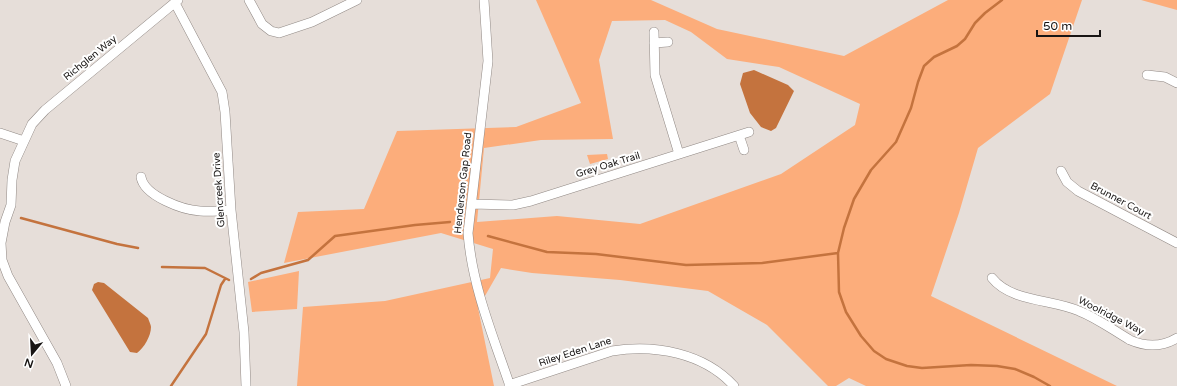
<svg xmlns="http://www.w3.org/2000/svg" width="1177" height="386" viewBox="0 0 1177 386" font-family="'Varela Round',sans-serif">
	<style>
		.green { fill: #fcad7b; fill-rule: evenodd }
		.water { fill: #c4733e }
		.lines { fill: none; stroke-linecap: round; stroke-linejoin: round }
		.stream { stroke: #c4733e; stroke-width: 2.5 }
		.minor-casing { stroke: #918985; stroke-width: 10 }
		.minor { stroke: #fff; stroke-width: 9 }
		.labels { text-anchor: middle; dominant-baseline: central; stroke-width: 4; stroke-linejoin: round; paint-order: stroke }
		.street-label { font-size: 10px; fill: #181514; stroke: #fff }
	</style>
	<rect width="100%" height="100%" fill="#e6ded9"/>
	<!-- green -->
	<path class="green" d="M536 0H651L717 29 844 56 948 0H1082L1050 94 978 148 959 213 931 296 1117 386H866L849 378 836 386H828L767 325 708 291 620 280 532 273 501 268 478 308 494 386H297L303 307 385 301 490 278 493 249 441 233 284 263 298 212 364 209 397 131 516 127 581 103ZM665 20 691 32 727 59 779 67 860 104 855 125 781 174 640 224 557 216 477 222 484 148 541 140 613 139 599 60 612 21Z
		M1141 0H1177V10Z
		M607 154 608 159 590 164 587 155Z
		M299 271 297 309 252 312 248 282Z"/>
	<!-- water -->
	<path class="water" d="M754 70 788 85 794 91 776 128 771 131 761 127 750 113 740 84 743 73Z
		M98 282 104 283 148 318C149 321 151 325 151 327 151 336 144 348 137 353L130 352 92 290 94 284Z"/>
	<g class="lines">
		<!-- stream -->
		<path class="stream" d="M1002 0 985 13 975 23 965 39 957 46 934 57 924 66 918 82 911 108 896 142 871 170 854 199 844 228 838 253 839 292 846 312 861 336 874 351 886 359 907 366 922 368 971 365 997 366 1015 369 1034 377 1050 386
			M21 218 117 244 138 248
			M488 236 547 252 596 254 686 265 762 263 838 253
			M162 267 205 268 229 280
			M251 279 261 273 308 260 335 236 415 225 450 222
			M171 386 206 334 221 285 225 279"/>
		<!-- minor casing -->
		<g class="minor-casing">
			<path id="minor" d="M249 0 262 24 271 31 279 33 312 22 357 0
				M484 0 488 61 468 233C472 286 493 336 510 386
				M175 3 222 92 225 112 231 210 244 332 246 386
				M654 32 655 75 679 154
				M654 43 668 42
				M1147 75 1165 77 1177 83
				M0 133 24 141
				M739 135 744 150
				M1061 171 1067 182 1078 191 1177 243
				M141 177C144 196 183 210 200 211 210 212 221 211 231 210
				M472 204 513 205 531 201 749 132
				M992 278C1011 302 1052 299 1079 311 1097 318 1113 330 1130 340 1146 347 1162 347 1177 338
				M509 385 612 351C655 344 704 353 734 386
				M66 386 57 363 8 276 2 260 1 243 5 222 11 205 12 180 15 161 32 124 45 110 178 0"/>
		</g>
		<!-- minor -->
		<use href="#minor" class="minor"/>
	</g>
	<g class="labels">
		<!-- street labels -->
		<g class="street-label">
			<text transform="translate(90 58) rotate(-39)">Richglen Way</text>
			<text transform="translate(608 165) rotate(-17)">Grey Oak Trail</text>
			<text transform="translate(463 183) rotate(-84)">Henderson Gap Road</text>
			<text transform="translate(219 190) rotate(-94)">Glencreek Drive</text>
			<text transform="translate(1121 201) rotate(28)">Brunner Court</text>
			<text transform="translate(1111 316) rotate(27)">Woolridge Way</text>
			<text transform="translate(575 352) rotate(-18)">Riley Eden Lane</text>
		</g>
	</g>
	<!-- north arrow -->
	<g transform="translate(32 354) rotate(198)" stroke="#ffffff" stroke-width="3" paint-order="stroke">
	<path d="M0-3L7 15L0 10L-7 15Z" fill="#181514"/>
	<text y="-6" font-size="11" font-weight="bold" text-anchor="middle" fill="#181514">N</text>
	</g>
	<!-- scale -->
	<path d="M1037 30v6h63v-6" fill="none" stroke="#181514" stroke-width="2"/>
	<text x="1043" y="30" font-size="12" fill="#181514" stroke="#ffffff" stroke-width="3" paint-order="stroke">50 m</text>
</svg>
